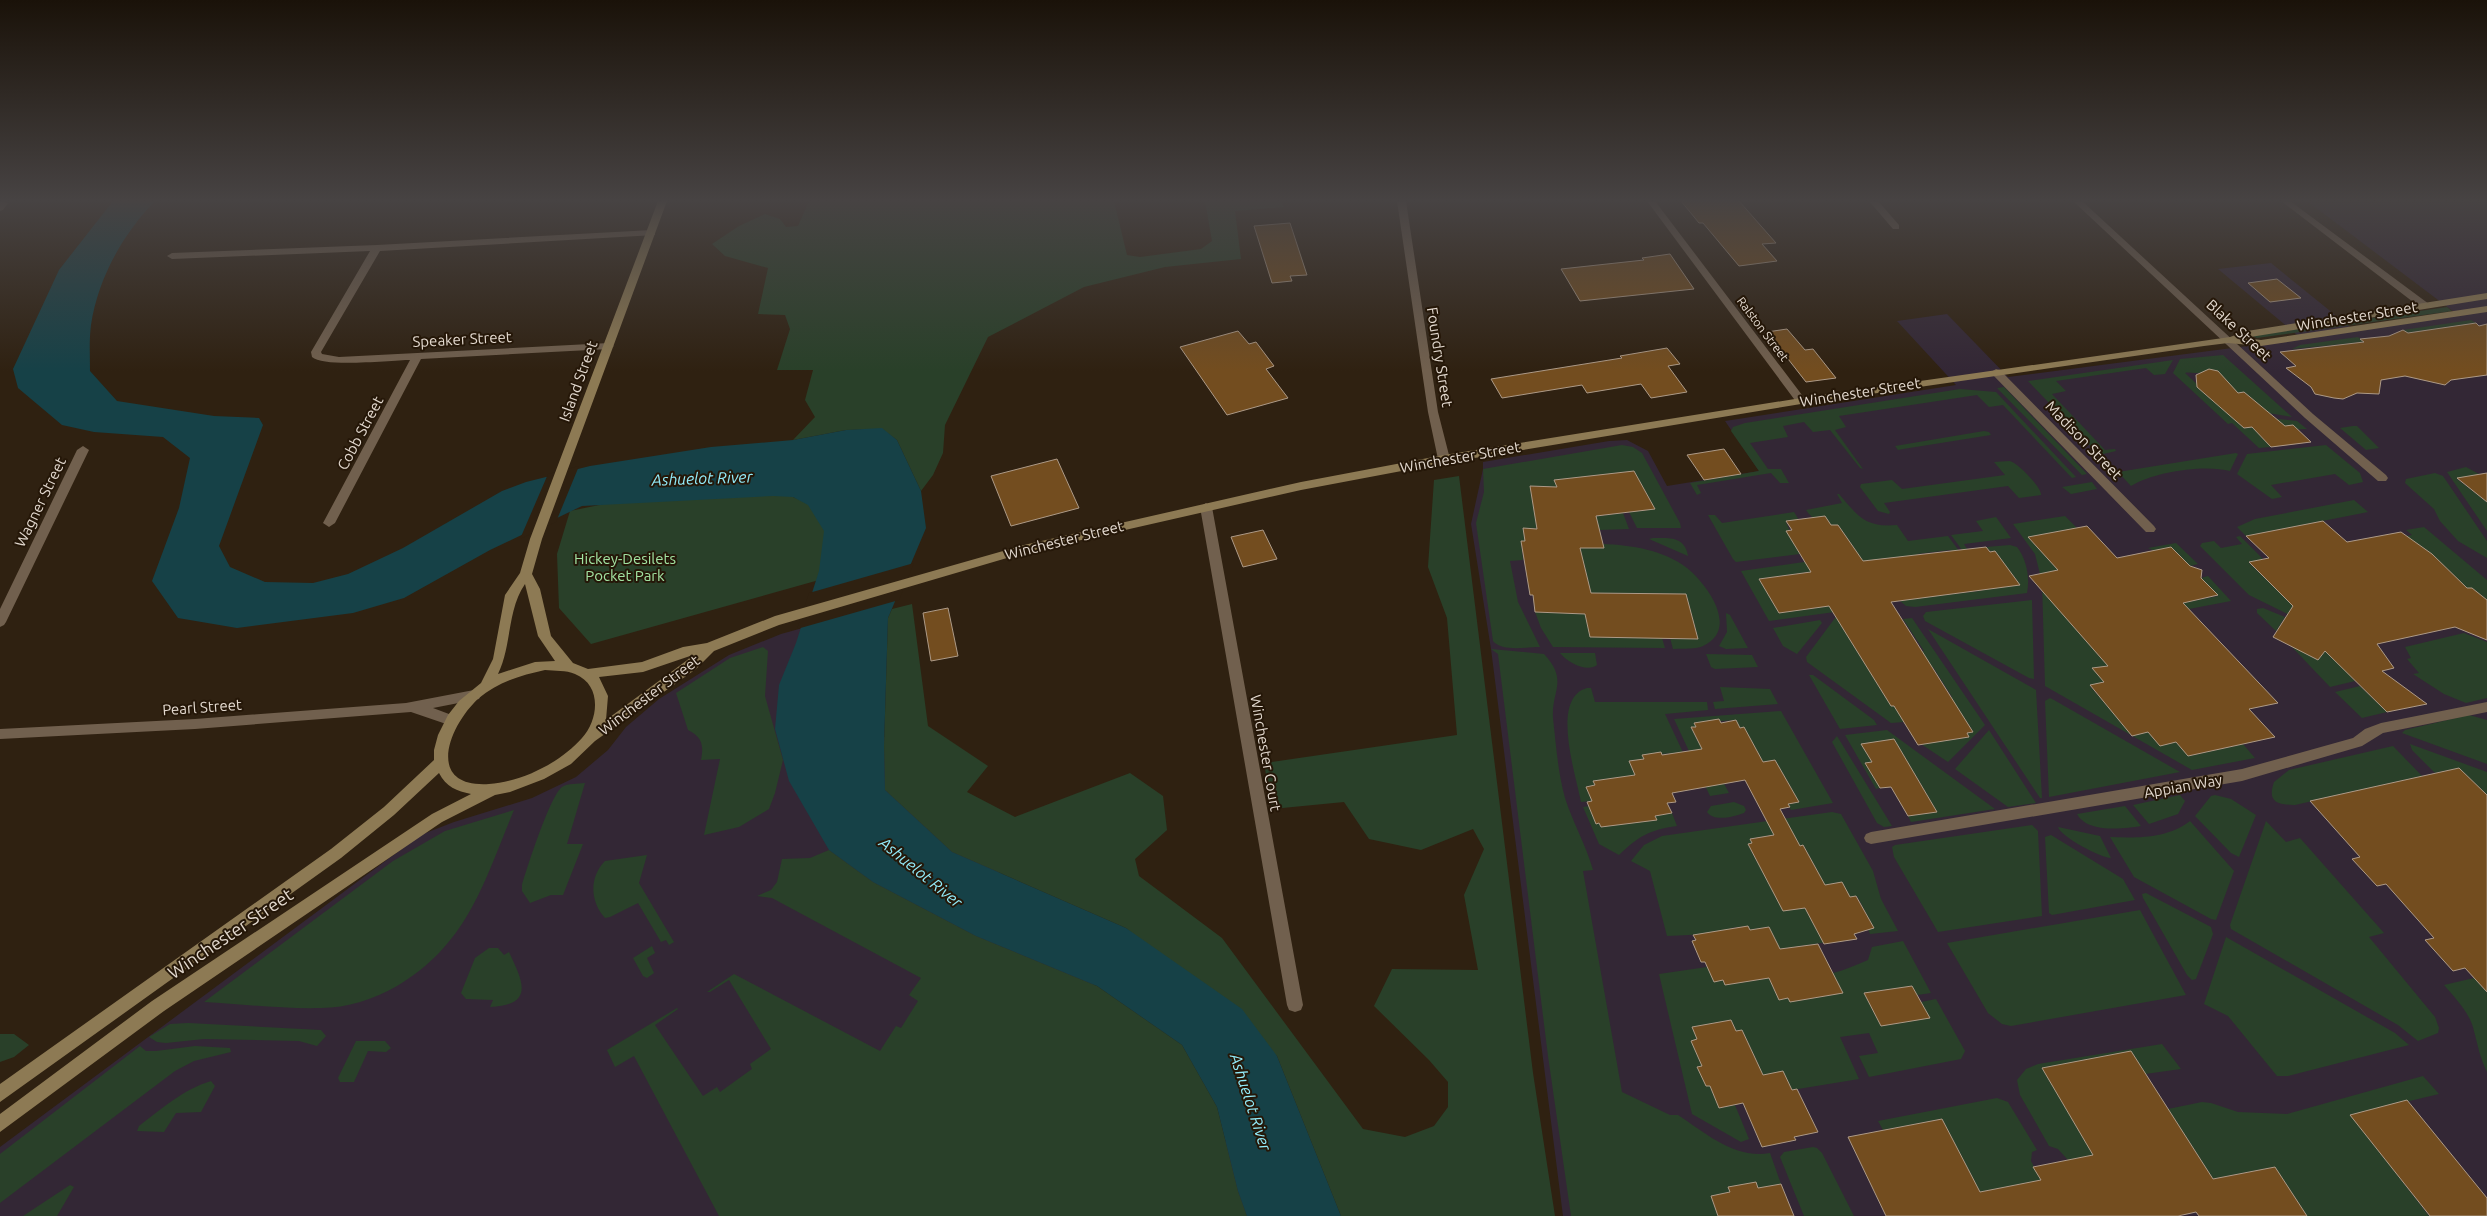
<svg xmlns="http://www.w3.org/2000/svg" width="2487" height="1216" viewBox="0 0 2487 1216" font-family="Ubuntu,sans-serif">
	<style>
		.education { fill: #332735 }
		.green { fill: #294029 }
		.water { fill: #164147 }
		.pier { fill: #2f2111 }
		.building { fill: #734d1f; stroke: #ad9a87 }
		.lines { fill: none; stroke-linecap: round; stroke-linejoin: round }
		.street { fill: #71604e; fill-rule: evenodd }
		.secondary { fill: #8d7a54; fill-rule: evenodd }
		.labels { text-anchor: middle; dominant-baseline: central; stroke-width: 4; stroke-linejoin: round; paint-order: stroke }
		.far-street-label { font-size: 12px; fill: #e3d9cf; stroke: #251708 }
		.street-label { font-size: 15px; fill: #e3d9cf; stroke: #251708 }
		.park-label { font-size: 15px; fill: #a2e3a2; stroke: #251708 }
		.water-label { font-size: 16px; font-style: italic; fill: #92ecfb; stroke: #251708 }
		.near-street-label { font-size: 18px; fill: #e3d9cf; stroke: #251708 }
	</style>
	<rect width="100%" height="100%" fill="#2f2111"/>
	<!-- education -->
	<path class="education" d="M2307 201H2487V1216H1563L1491 649 1471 524 1483 469V462L1609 441 1627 440 1648 451 1667 486 1759 471 1725 421 1956 385 1897 321 1947 314 2008 377 2302 339 2218 269 2271 263 2355 331 2458 315Z
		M842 617 832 675 1289 1216H0V1147L388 859 423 834 454 822 532 798 576 777 608 750 626 727 659 699 729 655 781 634Z"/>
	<!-- green -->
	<path class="green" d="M809 201H1114L1127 255 1140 257 1201 249 1212 241 1205 201H1281L1284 207 1235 211 1241 259 1165 267 1084 287 988 337 945 425 943 453 933 475 921 491 897 440 882 429 846 430 793 440 815 417 805 400 813 370H777L790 329 785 315 758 314 768 268 725 256 712 244 739 226 765 214 780 219 786 227 798 226Z
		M2447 307 2452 311 2257 338 2253 336Z
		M2471 320 2476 323 2408 333 2403 330Z
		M2358 337 2364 342 2292 349 2300 345Z
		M2223 355 2292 417 2268 413 2244 392 2238 393 2220 378 2222 376C2213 365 2207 373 2196 373 2192 373 2189 372 2185 373L2244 428 2273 424 2271 418 2297 421 2307 429 2255 430 2271 447 2259 448 2232 423 2228 424 2173 373 2180 359Z
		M2173 360 2165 374 2154 375 2146 368 2056 381 2066 391 2052 394 2105 450 2115 449 2116 451 2099 455 2028 381Z
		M2004 387 2087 474 2082 475 1997 388Z
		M1960 389 1996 392 2076 477 2072 478 2003 405 1989 407 1977 395 1839 416 1846 427 1835 430 1863 469 1860 468 1830 430 1813 432 1804 422 1783 426 1788 437 1750 443 1768 469H1781L1789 483H1780L1771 473 1697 485 1701 493 1697 495 1690 483 1759 471 1731 431 1733 427 1745 423Z
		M2353 426H2357L2379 448 2366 450 2340 428Z
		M1984 431 1989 432 1991 435 1903 449 1898 450 1895 446Z
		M1622 445 1633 447 1642 453 1680 523 1681 528H1637L1629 512 1655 509 1634 471 1555 480 1557 487 1530 486 1537 529 1523 528 1525 541H1521L1523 560 1510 561 1518 602 1540 647C1527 647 1502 652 1493 641L1476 523 1484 492 1483 469Z
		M2326 445 2360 473 2363 482 2349 485 2335 474 2271 485 2282 497 2272 499 2237 474 2247 454Z
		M2236 453 2238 454 2230 471C2205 464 2153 472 2131 486L2118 472Z
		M2010 461C2018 463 2042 488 2041 495L2019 498 2008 486 1884 503 1890 512 1889 514 1878 511 1860 487 1861 484 1892 480 1902 489 2005 475 1994 462Z
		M2466 467 2479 474 2457 479 2487 502V531L2447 472Z
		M2435 473 2443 476 2487 541V558L2458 541 2440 521 2434 509 2405 483 2406 479Z
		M1459 476 1533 1073 1555 1216H1341L1277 1056 1126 928 952 852 885 790 884 746 888 618 892 609 912 604 928 726 988 766 967 792 1015 817 1130 773 1163 796 1167 830 1135 859 1139 876 1222 938 1363 1129 1405 1137 1434 1126 1448 1107V1082L1429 1060 1374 1006 1392 969 1478 970 1464 895 1484 849 1473 829 1421 850 1369 839 1344 802 1272 809 1264 763 1457 735 1447 618 1428 567 1434 480Z
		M2092 482 2097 489 2071 494 2062 487Z
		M766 486 832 513 819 580 591 644 559 608 557 554 570 511 609 503Z
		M1837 494H1839C1858 516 1865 528 1897 525L1908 541 1948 536 1962 555 1955 556 1950 550 1917 554 1920 560 1859 568 1855 549 1838 525C1825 526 1813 521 1806 510L1842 503Z
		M2354 500 2368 512 2246 536 2237 527 2255 519Z
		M1794 512 1799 520 1786 522 1800 554 1736 562 1733 559 1708 515H1715L1722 523Z
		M1623 513 1629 529 1599 530 1574 519Z
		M2065 516 2077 528 2029 538 2058 570 2050 572 2055 605 2108 666 2093 668 2104 682 2090 686 2132 735 2148 732 2160 746 2176 742 2189 756 2243 744 2255 758 2192 770 2045 686 2042 582 2035 554 2013 524Z
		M1996 517 2011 538 1964 544 1967 549 1962 550 1951 535 1983 531 1976 521Z
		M2424 527 2487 580V600L2472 588H2467L2432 554 2406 536 2412 535 2406 530Z
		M2240 536 2263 559 2249 563 2309 621 2306 623 2249 595 2200 546 2202 543 2214 541 2221 548 2242 544 2236 537Z
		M1653 538C1669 538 1685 536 1688 556L1649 539Z
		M2176 543 2198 564 2190 566 2148 548Z
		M1603 544C1631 545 1664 550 1687 568 1707 584 1740 629 1703 646 1694 650 1682 648 1673 649L1670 638H1698L1686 594 1591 593 1580 548Z
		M2010 545 2017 547C2027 560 2030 578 2027 593L1915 607 1906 606 1900 601 1942 591 1945 595 1979 591 2017 581 1995 551H1990L1986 547Z
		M1811 561V576L1809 572 1759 579 1779 613 1829 606 1842 611 1769 621 1741 571Z
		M2208 576 2231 601 2189 609 2183 603 2218 596 2201 578Z
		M2032 600 2034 679 2029 678 1925 621 1923 616 1926 612Z
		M2263 608 2285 617 2276 631 2257 613V609Z
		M1535 612 1585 614 1662 638 1665 648 1553 647 1541 628Z
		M1726 613 1730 615 1748 648 1726 649 1719 646 1727 632Z
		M1846 617 1842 627 1862 659 1872 658V675L1891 706 1901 705 1906 713 1899 714 1904 722 1891 723 1807 662 1806 657 1835 618Z
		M1912 618 1985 725 1948 762 1915 740 1922 739 1925 743 1969 737 1967 733 1973 731 1956 706 1945 699 1952 697 1933 667 1924 668 1914 653 1924 651 1903 619Z
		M1820 620 1822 623 1797 654 1783 646 1773 628Z
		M1928 629 2036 690 2042 798H2040Z
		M2464 633 2487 642V698L2466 703 2444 694 2413 674 2419 673 2407 659 2411 658 2405 647Z
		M2291 646 2318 660 2329 646 2368 673 2351 677 2355 681 2330 687Z
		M763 647 768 651 765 696 783 760 775 793 769 809 739 827 704 835 720 759 701 760C704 745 702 737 688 730L676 693 730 658Z
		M1491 649 1544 654C1569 681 1551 691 1553 718 1556 745 1558 773 1565 798 1573 823 1586 845 1593 870L1583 871 1622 1092 1670 1115H1678C1707 1134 1734 1159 1770 1153L1781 1184 1758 1188H1728L1730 1192 1711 1196 1718 1216H1571L1548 1056 1498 654Z
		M1560 653H1595L1597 665C1587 673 1567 662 1560 653Z
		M1706 654 1752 655 1758 667 1715 669 1711 667Z
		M1809 675H1813L1874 720 1877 725 1840 729Z
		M2360 686 2387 712 2362 718 2335 692Z
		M1720 687 1770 689 1778 704 1715 709 1713 702 1724 701Z
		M1587 688H1591L1595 702H1707L1708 710 1665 714 1688 763 1683 764 1678 753 1643 755 1644 759 1629 761 1637 780 1593 782 1595 785 1586 787 1592 801 1581 802C1576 775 1550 698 1587 688Z
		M2050 698 2054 700 2180 772 2049 797 2045 701Z
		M1781 711 1833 803 1791 810 1788 804 1799 802 1775 760 1763 762 1744 728H1740L1736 720 1694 723 1696 727H1691L1698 742H1702L1729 793 1710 796 1674 719Z
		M2469 715 2487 720V764L2402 733 2405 730Z
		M1887 730 1995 809 1911 822 1908 816 1937 812 1915 774 1861 744 1872 762 1865 763 1880 788 1876 789 1845 735Z
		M1989 730 2036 803 2008 807 1955 769Z
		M1837 736 1892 826 1884 827 1877 823 1832 742Z
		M2410 744 2487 772V795L2459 768 2435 773 2412 750Z
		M2393 746 2422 776 2295 805C2277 805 2267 802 2274 782L2289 770Z
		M585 783 567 844H583L563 895H551L530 903 522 891V885C527 868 550 796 562 787 568 783 578 784 585 783Z
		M2180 795 2185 801 2178 814 2149 824 2133 805Z
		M2215 795 2231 799 2256 815 2239 857 2231 853 2195 816 2211 796Z
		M1734 802 1744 806 1746 810 1744 813C1733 817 1714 822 1707 812L1711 806Z
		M1589 806 1596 823H1599L1601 827 1656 820 1655 816 1672 813 1677 826C1649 830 1639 836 1619 855L1599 844 1583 807Z
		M2125 806 2141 826C2123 829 2087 833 2077 814Z
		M514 810C484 882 468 944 397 986 374 999 347 1008 321 1008 282 1009 242 1004 204 1002L393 861 445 831Z
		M1832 812 1841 814 1873 871 1881 899 1898 931 1870 934 1868 929 1874 928 1857 896 1850 897 1820 886V876L1804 846H1800L1777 834 1750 839 1752 843 1748 844 1757 862H1762L1788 910 1805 908 1821 938H1825L1828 942 1780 949 1769 927 1750 930 1748 926 1731 928 1732 933 1667 936 1650 871 1631 861 1644 845 1662 836Z
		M2190 821 2234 871 2216 920 2211 919 2134 877 2110 837C2136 838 2167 839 2190 821Z
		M2266 821 2286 842 2300 838 2384 933 2369 937 2435 1017 2439 1028 2438 1033 2418 1041 2398 1025 2231 929 2230 925Z
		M2032 825 2038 831 2042 916 1938 932 1894 857 1892 847 1895 845Z
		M2058 827 2100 836 2111 858C2101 858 2061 837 2058 827Z
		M2051 835 2123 879 2135 900 2052 915 2049 913 2045 837Z
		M829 850 873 882 976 936 1097 986 1182 1045 1217 1107 1238 1191 1247 1216H719L634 1056 615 1067 607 1050 677 1008 678 1009 655 1025 703 1096 717 1087 720 1092 752 1069 750 1064 771 1049 729 980 710 992H707L734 974 880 1051 896 1026 901 1028 918 1001 909 995 921 978 772 898 757 896 771 890 777 882 782 859 810 858Z
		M647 855 639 883 674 942 669 945 666 940 661 942 638 903 610 917 605 918C590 902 589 877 605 861Z
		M2146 893 2211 927 2213 934 2196 979 2192 980 2187 975 2143 898 2142 894Z
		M2140 910 2186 995 2011 1026 2002 1024 1988 1013 1947 943Z
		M2226 937 2395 1033 2409 1045 2288 1076H2277L2228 1016 2204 1004Z
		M1903 941 1931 993 1917 995 1912 986 1864 993 1881 1026 1921 1002 1936 999 1965 1051 1961 1059 1869 1077 1859 1056 1878 1053 1869 1033 1840 1037 1859 1079 1792 1090 1758 1076 1759 1066 1742 1030 1736 1031 1731 1020 1693 1027 1697 1039 1692 1041 1702 1066 1698 1067 1706 1086H1710L1719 1108 1735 1105 1749 1139 1741 1142 1692 1114 1659 974 1707 967 1714 982 1723 980 1725 985 1764 979 1767 974 1779 1000 1788 998 1790 1001 1832 995 1833 973C1845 970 1856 965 1868 960L1872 947Z
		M652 946 655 953 647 958 654 973 647 978 643 976 633 958Z
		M489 948H498L504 955 509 952C522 980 536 1005 490 1007L493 1000 466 999 461 993 475 958Z
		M2474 978 2487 992V1072C2480 1058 2478 1046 2474 1031 2470 1013 2456 999 2444 985Z
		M188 1023 321 1030 326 1036 317 1046 299 1041 204 1039 166 1043 157 1042 149 1037 170 1024Z
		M0 1034H14L29 1045 14 1057 0 1062Z
		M356 1041H385L391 1048 386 1052 368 1051 354 1082H340L338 1078Z
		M2162 1044 2181 1069 2145 1074 2102 1169 2068 1160 2058 1149 2049 1146 2020 1095 2017 1080 2026 1069 2038 1064Z
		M140 1046 146 1051H156L195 1046 230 1048 231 1052 194 1061 175 1071 0 1203V1154Z
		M2423 1076 2439 1094 2351 1115 2429 1216H2307L2274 1167 2213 1179 2168 1109 2202 1102 2211 1103 2238 1112 2287 1114Z
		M211 1081 215 1086 201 1112 176 1113 164 1132 137 1131 139 1126C161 1109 184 1089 211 1081Z
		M1997 1098 2008 1102 2037 1150 2032 1152 2031 1161 2041 1180 1980 1192 1942 1119 1883 1130 1878 1121Z
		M1813 1147 1817 1148 1822 1153 1854 1216H1804L1780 1157 1784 1152Z
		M70 1185 74 1187 57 1216H23Z"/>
	<!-- water -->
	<path class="water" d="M113 201H155C123 234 98 278 91 325 89 340 90 356 90 371L117 401 214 416 259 418 263 425 219 546 230 567 265 582 313 583 348 574 403 548 502 491 526 482 590 466 711 447 793 440 846 430 882 428 897 440 921 491 926 528 888 618 884 746 885 790 952 852 1126 928 1242 1009 1277 1056 1341 1216H1247L1238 1191 1217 1107 1182 1045 1097 986 976 936 873 882 829 850 789 781 775 729 779 685 796 643 819 571 824 531 808 505 793 497 773 496 582 506 490 550 404 598 353 613 237 628 178 618 152 581 179 508 190 458 163 437 94 432 62 425 18 388 13 369 59 270Z"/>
	<!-- pier -->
	<path class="pier" d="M579 466 556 522 520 539 548 474Z
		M914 563 899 600 797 629 809 593Z"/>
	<!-- building -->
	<path class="building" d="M1681 201H1739L1776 243 1762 244 1777 261 1739 266 1703 223H1699Z
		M1290 223 1307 275 1290 276 1292 281 1272 283 1254 226Z
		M1670 254 1694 289 1580 301 1561 269 1644 260 1642 258Z
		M2277 279 2301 298 2270 302 2248 283Z
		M2476 323 2479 326 2487 324V375L2451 380 2445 385 2405 376 2381 380 2379 394 2357 393 2343 399 2334 398 2315 394 2311 387 2286 368 2296 366 2280 352 2364 342 2360 339 2389 336 2403 330 2408 333Z
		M1787 329 1805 350 1813 349 1836 378 1806 382 1767 332Z
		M1238 331 1249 344 1256 342 1274 366 1266 369 1288 398 1227 415 1180 347Z
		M1667 348 1680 364 1668 366 1687 392 1651 398 1641 384 1587 393 1582 385 1502 398 1491 379 1622 358 1620 356Z
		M2209 369 2218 371 2238 393 2244 392 2250 397 2285 426 2293 425 2311 442 2271 447 2252 427 2244 428 2197 387 2196 375Z
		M1724 449 1741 474 1704 480 1687 455Z
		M1057 459 1079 508 1011 526 991 476Z
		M1634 471 1655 509 1596 516 1604 548H1580L1591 593 1686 594 1698 639 1590 637 1585 614 1535 612 1533 595H1530L1521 541H1525L1523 528 1537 529 1530 486 1557 487 1554 480Z
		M2487 473V502L2457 478Z
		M1825 516 1831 525H1838L1863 561 1986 547 1990 552 1995 551 2020 585 1891 602 1973 732 1967 733 1969 737 1918 745 1894 706H1891L1829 606 1779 613 1759 579 1811 572 1786 531 1792 530 1786 521Z
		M2323 521 2347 542 2401 532 2432 554 2467 588H2472L2487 600V640L2455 627 2377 644 2394 668 2382 671 2427 704 2387 712 2325 651 2318 660 2273 637 2293 606 2249 562 2269 558 2246 536Z
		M2087 526 2117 558 2171 547 2190 566 2202 570 2201 578 2218 595 2183 603 2278 703 2249 709 2275 737 2188 756 2176 742 2160 746 2148 732 2132 736 2090 685 2104 682 2092 668 2108 666 2029 576 2058 570 2028 537Z
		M1263 530 1277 559 1243 567 1231 537Z
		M948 608 958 656 931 661 923 613Z
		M1719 719 1721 723 1736 720 1740 728 1744 727 1763 762 1775 760 1799 802 1788 804 1790 807 1780 809 1800 846 1803 845 1825 885 1842 882 1850 897 1856 896 1874 928 1854 934 1857 939 1824 944 1805 908 1783 911 1748 844 1752 843 1750 839 1774 835 1745 780 1672 793 1676 802 1667 803 1672 813 1655 816 1657 820 1601 827 1599 823 1596 824 1587 802 1592 801 1586 787 1595 785 1593 781 1635 775 1629 761 1644 759 1642 755 1661 752 1662 755 1702 749 1691 727H1696L1694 723Z
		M1894 739 1937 812 1908 816 1891 787 1880 788 1865 763 1872 762 1861 744Z
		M2459 768 2487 795V992L2465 968 2453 971 2425 940 2434 938 2386 884 2377 886 2352 859 2360 857 2310 801Z
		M1748 926 1750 930 1769 927 1780 949 1818 944 1843 993 1790 1002 1788 998 1779 1000 1769 978 1725 985 1723 980 1714 982 1705 962H1701L1692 941 1696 940 1693 935Z
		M1912 986 1930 1018 1881 1026 1864 993Z
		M1731 1020 1736 1031 1742 1030 1763 1075 1783 1071 1792 1090 1797 1089 1818 1132 1794 1137 1796 1140 1762 1147 1743 1103 1719 1108 1710 1086H1706L1697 1067 1702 1066 1691 1041 1697 1039 1692 1027Z
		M2131 1051 2213 1179 2275 1167 2307 1216H2199L2196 1212 2178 1216H1886L1848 1137 1942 1119 1980 1192 2041 1180 2033 1167 2093 1155 2042 1068Z
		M2407 1100 2487 1198V1216H2430L2350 1115Z
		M1756 1182 1758 1188 1781 1184 1794 1216H1718L1711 1196 1730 1192 1728 1187Z"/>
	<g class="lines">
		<!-- street -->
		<path class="street" d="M0 201 8 203 3 210 0 211Z
			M1397 201H1406L1438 412 1450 459 1444 463 1438 459 1428 412Z
			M1647 201H1655L1805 399 1806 401 1805 403H1797Z
			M1869 201H1878L1899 225V229H1893Z
			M2073 201H2082L2313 414 2386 475 2388 478 2386 481H2378L2305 418Z
			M2281 201H2290L2429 304V308H2421Z
			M652 230 655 231V235L380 251 321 352 322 354 339 357 609 343 614 346 609 349 421 359 335 523 329 527 323 523 410 360C392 360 324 368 312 357L311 352 370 251 172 259 167 256 172 253 377 245Z
			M1996 369 2000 370 2154 526 2156 529 2154 532H2146L1992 374 1991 372Z
			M83 446 89 450 6 622 4 625 0 627V609L77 450Z
			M1206 503 1212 507 1303 1005 1301 1010 1295 1012 1289 1010 1287 1005 1200 507Z
			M474 690 479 691 481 695 479 699 433 708 457 717 459 721 457 725 452 726 411 712 195 729 0 739V729L195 719 406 703Z
			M2487 702V712L2383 733 2362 746 2242 781 1871 844 1866 842 1864 838 1866 834 1871 832 2242 769 2353 738 2365 729 2381 723Z"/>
		<!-- secondary -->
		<path class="secondary" d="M658 201H667L542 539 532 574 540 589 551 636 573 663 588 669 642 662 683 647 707 643 775 616 1024 545 1301 482 1444 455 1801 398 2230 337 2247 331 2487 293V299L2244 338 2261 340 2487 306V312L2261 346 2228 343 2204 346 1801 404 1444 463 1301 490 1024 553 779 625 714 651 696 669 595 741 571 764 544 779 510 792 495 795 442 822 164 1011 0 1132V1114L152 1001 432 814 471 794C457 791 446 787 439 773L394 815 341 858 0 1102V1084L331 849 384 807 434 760V750L438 735 448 715 459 701 481 683 493 659 505 595 520 573 530 539ZM525 584 538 636 555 661 535 662 498 674C512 645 507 610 525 584ZM693 655 686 661 606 720 608 696 599 677 643 672ZM545 670C555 671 566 670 575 674 602 685 599 719 582 738 561 762 522 782 489 784 424 788 449 725 479 698 498 682 522 675 545 670Z"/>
	</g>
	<!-- sky -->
	<linearGradient id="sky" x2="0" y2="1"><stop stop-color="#1a1209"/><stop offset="0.54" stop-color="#474343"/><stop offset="1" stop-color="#474343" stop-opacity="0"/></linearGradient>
	<rect width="2487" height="371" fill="url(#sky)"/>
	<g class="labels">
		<!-- far-street labels -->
		<g class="far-street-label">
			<text transform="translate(1763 329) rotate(53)">Ralston Street</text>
		</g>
		<!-- street labels -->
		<g class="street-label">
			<text transform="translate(2357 316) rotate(-9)">Winchester Street</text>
			<text transform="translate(2239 330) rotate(43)">Blake Street</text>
			<text transform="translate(462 339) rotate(-3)">Speaker Street</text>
			<text transform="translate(1440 357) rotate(81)">Foundry Street</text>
			<text transform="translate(578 381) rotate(-70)">Island Street</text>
			<text transform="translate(1860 392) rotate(-9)">Winchester Street</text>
			<text transform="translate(360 433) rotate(-62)">Cobb Street</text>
			<text transform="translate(2084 440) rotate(46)">Madison Street</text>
			<text transform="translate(1460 457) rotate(-10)">Winchester Street</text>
			<text transform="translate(40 502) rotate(-64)">Wagner Street</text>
			<text transform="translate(1064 540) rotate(-14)">Winchester Street</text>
			<text transform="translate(649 695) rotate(-37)">Winchester Street</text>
			<text transform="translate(202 707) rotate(-4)">Pearl Street</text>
			<text transform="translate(1266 753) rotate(80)">Winchester Court</text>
			<text transform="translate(2183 786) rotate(-10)">Appian Way</text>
		</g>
		<!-- park labels -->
		<g class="park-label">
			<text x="625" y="558">Hickey-Desilets<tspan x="625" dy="17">Pocket Park</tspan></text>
		</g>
		<!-- water labels -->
		<g class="water-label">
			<text transform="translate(702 478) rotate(-2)">Ashuelot River</text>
			<text transform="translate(921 872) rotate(39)">Ashuelot River</text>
			<text transform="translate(1251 1102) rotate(72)">Ashuelot River</text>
		</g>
		<!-- near-street labels -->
		<g class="near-street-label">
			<text transform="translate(230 933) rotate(-34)">Winchester Street</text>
		</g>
	</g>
</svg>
